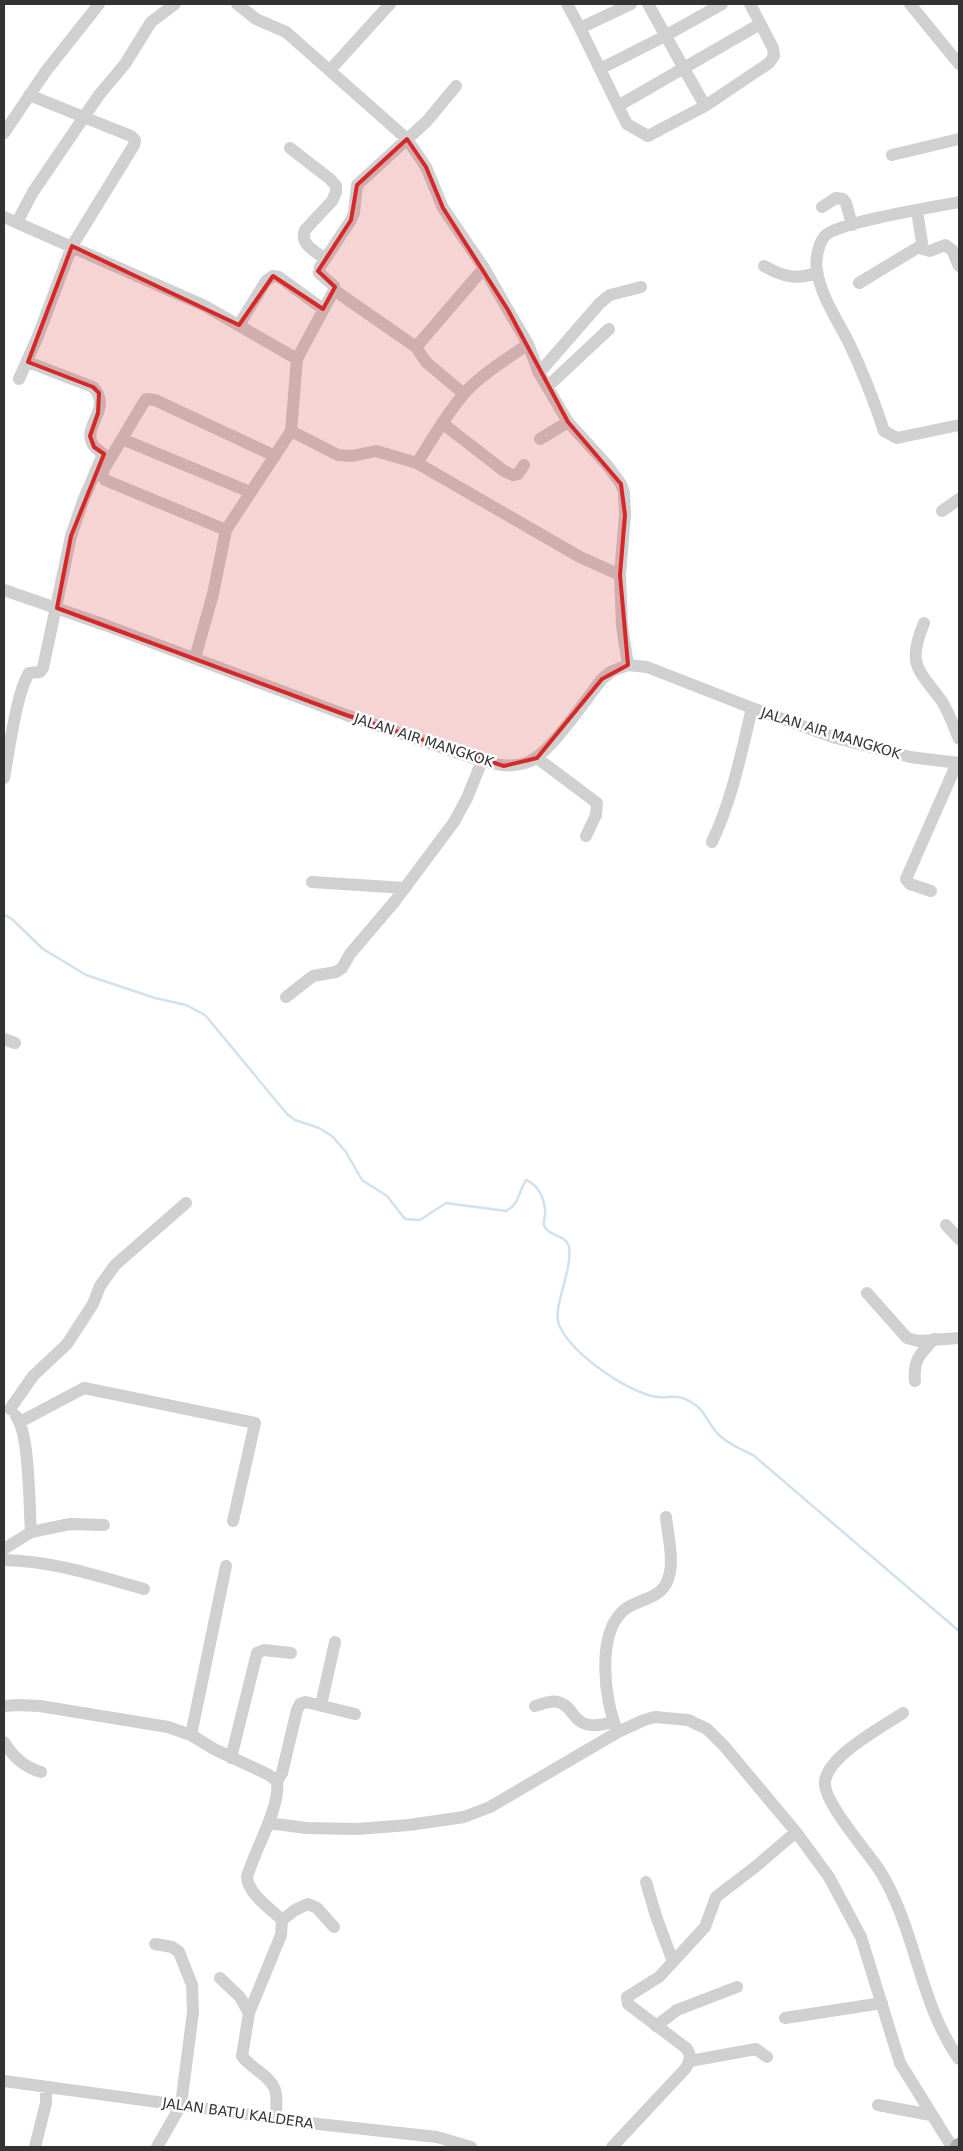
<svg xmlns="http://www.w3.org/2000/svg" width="963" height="2151" viewBox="0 0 963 2151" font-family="'DejaVu Sans',sans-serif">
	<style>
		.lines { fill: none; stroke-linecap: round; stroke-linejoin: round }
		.stream { stroke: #cfe2ee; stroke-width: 2.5 }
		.minor { stroke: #d0d0d0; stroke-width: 12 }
		.major { stroke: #ababab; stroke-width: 16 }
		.marked { fill: #d62828; fill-opacity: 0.2; stroke: #d62828; stroke-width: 4; stroke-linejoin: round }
		.labels { text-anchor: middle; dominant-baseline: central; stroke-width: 5; stroke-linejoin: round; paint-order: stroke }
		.street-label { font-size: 14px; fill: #333; stroke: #fff }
	</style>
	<rect width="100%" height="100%" fill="#fff"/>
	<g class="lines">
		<!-- stream -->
		<path class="stream" d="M4 914 13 920 43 949 86 975 155 998 186 1005 205 1015 287 1114 295 1120 319 1128 332 1136 346 1152 362 1180 387 1196 405 1219 420 1220 446 1203 506 1211C518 1206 519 1191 526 1180 538 1185 544 1197 545 1210 546 1215 543 1221 544 1225 547 1236 567 1235 569 1247 573 1269 552 1308 559 1325 572 1354 621 1387 651 1396 666 1400 676 1392 691 1402 707 1411 708 1426 720 1436 729 1444 742 1450 753 1455L959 1631"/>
		<!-- minor -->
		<path class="minor" d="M237 4 256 19 286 32 407 139 426 167 443 208 484 268 508 310 528 344 539 373 568 422 607 465 621 484 624 492 625 515 620 575 622 626 628 665
			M567 4 580 28 631 4
			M648 4 705 106 769 63 774 56 773 48 750 4
			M910 4 959 64
			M580 28 618 106 760 24
			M600 69 665 36 722 4
			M330 70 390 4
			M618 106 627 124 648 136 705 106
			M4 133 46 71 99 4
			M290 148 330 179 336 186V192L332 201 305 230C299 244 315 251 325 259
			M892 155 959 139
			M959 202C936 207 835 222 824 237 818 245 815 261 817 270 820 295 838 321 849 343 863 372 874 401 884 431L897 438 959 425
			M822 207 836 198 843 199 846 203 852 225
			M917 211 923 249 930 251 945 245 952 250 959 266
			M4 217 205 306 297 359
			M17 222 33 192 99 95 125 64 151 22 175 4
			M764 266C781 276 798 281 817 272
			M859 283 922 245
			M334 290 416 347 426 362 464 394
			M239 325 266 281 273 276 279 277 323 309
			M416 347 484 268
			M539 373 600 303 610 295 641 287
			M19 379 38 336 72 246 134 145 135 140 131 136 29 95
			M547 387 609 329
			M442 423 504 471 513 475 518 474 524 465
			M291 431 338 455 352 456 376 451 417 463 580 557 620 575
			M122 439 250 492
			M540 439 568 422
			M417 463C432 440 445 416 463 395 481 374 506 360 528 344
			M942 511 959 499
			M226 530 105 480 102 476 104 469 144 402 146 399 155 400 275 456
			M4 590 105 625 346 715 482 761C498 765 512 768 528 762 550 754 586 699 602 679L612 671 628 665 647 667 752 708 836 738 910 757 959 763
			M924 623C907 664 917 668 941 700 949 712 954 727 959 739
			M195 658 213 594 226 530 291 431 297 359 334 290V286L319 273 320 267 351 220 354 213 357 185 427 121 456 86
			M537 758 597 803 596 815 586 836
			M4 778C9 752 16 694 29 673L40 672 43 668 71 536 83 501 103 454C100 451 94 448 92 443 83 425 113 408 93 387L28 362
			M712 842C732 800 741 754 752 708
			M312 882 405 888
			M931 891 910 884 906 879 957 763
			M286 997 313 976 336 972 342 968 350 954 395 901 454 822 467 798 482 761
			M4 1039 15 1043
			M946 1225 959 1239
			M867 1293 907 1338 918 1341 959 1338
			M915 1381C913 1360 920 1354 934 1339
			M10 1409 33 1376 67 1344 93 1304 100 1286 115 1265 186 1203
			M20 1422 84 1388 255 1423 233 1521
			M31 1532 70 1524 104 1525
			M4 1549 31 1532C29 1507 30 1434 16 1416
			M4 1560C54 1561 97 1576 144 1589
			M321 1705 335 1642
			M4 1706 18 1705 40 1706 168 1727 191 1735 214 1749 269 1775 277 1781C281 1807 254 1851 247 1877 248 1894 270 1908 282 1920L281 1935 249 2013 242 2056C251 2069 274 2077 276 2094 277 2101 276 2110 276 2118
			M535 1706C543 1704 550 1700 558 1702 566 1704 569 1709 573 1714 583 1729 599 1726 613 1722
			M903 1713C882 1727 829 1755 825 1781 822 1801 868 1852 880 1871 916 1929 919 2003 959 2059
			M618 1732C604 1702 596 1634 624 1610 636 1600 658 1599 666 1584 676 1566 668 1537 666 1517
			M191 1735 226 1566
			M4 1742C13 1757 24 1767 41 1772
			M231 1758 257 1653 264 1650 291 1653
			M277 1781 282 1773 297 1710 300 1704 306 1702 355 1714
			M268 1823 306 1828 357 1829 409 1825 464 1817 490 1807 618 1732 644 1720 655 1717 688 1720 707 1729 725 1747 796 1832 829 1877 861 1937 900 2063 952 2147
			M646 1882 656 1916 673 1962
			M282 1920 295 1910 308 1904 317 1908 334 1927
			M155 1944 172 1947 179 1952 192 1985 193 2012 181 2105 157 2147
			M220 1978 240 1997 249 2013
			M785 2018 882 2003
			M656 2026 677 2010 737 1987
			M690 2061 756 2049 767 2057
			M4 2081 318 2124 437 2137 471 2147
			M878 2105 931 2115
			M35 2147 46 2103V2088
			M612 2147 686 2068C690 2060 692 2055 686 2048L628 2004 627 1997 659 1977 705 1927 716 1897 755 1867 796 1832"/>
		<!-- major -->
		<path class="major" d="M958 2147 959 2146"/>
	</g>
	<!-- marked area -->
	<path class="marked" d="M407 139 426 167 443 208 508 310 568 422 621 484 625 515 620 575 628 665 602 679 537 758 504 766 346 715 57 608 71 536 104 454 94 447 90 436 98 413 99 393 93 387 28 362 72 246 239 325 273 276 323 309 335 287 318 271 351 220 357 185Z"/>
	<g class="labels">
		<!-- street labels -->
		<g class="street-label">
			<text transform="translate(831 733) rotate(17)">JALAN AIR MANGKOK</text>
			<text transform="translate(424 740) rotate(18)">JALAN AIR MANGKOK</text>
			<text transform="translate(238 2113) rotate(8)">JALAN BATU KALDERA</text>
		</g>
	</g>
	<!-- border -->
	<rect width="963" height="2151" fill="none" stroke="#333333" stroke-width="10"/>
</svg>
